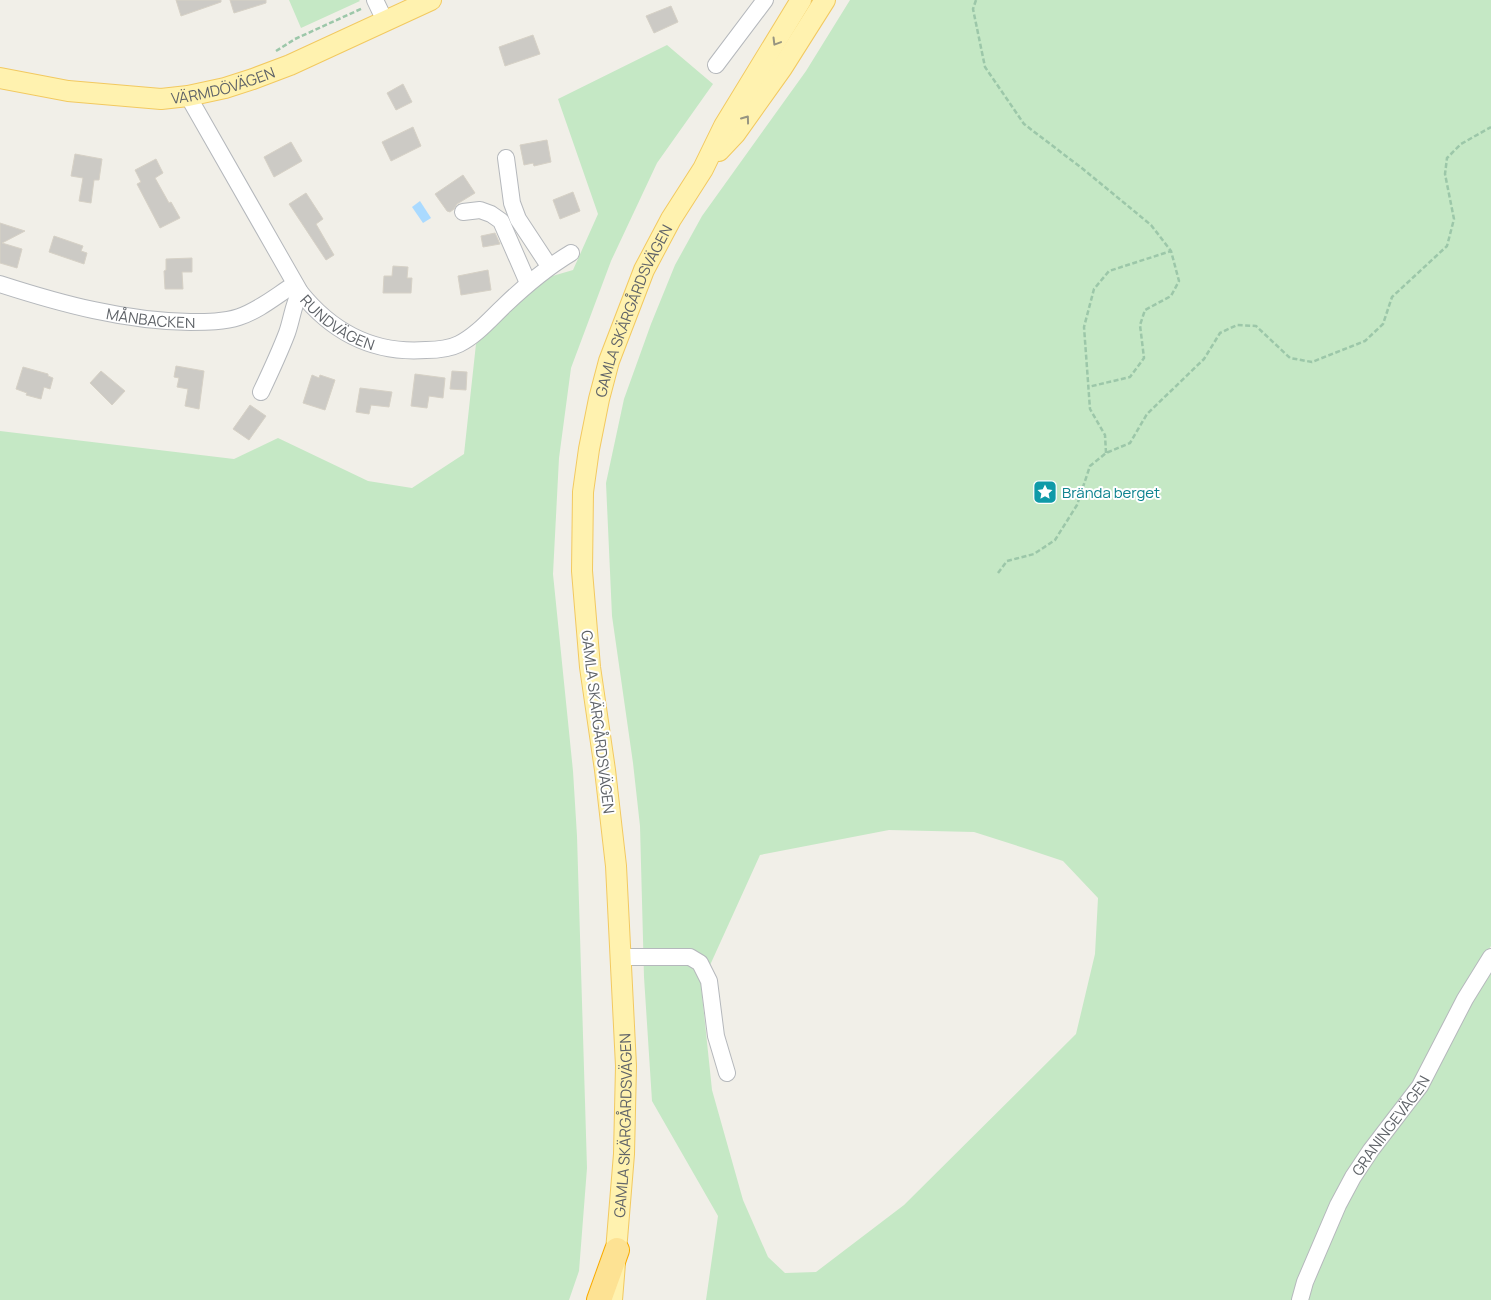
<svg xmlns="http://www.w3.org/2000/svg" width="1491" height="1300" viewBox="0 0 1491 1300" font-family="Manrope,sans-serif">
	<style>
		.green { fill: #c5e8c5; fill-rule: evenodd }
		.water { fill: #aadaff }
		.building { fill: #cccac5; stroke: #d6d1c6 }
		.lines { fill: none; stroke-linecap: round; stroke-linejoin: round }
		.minor-casing { stroke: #b5b8bc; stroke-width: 18 }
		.major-casing { stroke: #f2c960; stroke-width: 22 }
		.highway-casing { stroke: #f9ab00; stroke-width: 26 }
		.path { stroke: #9cc7a9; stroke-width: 2.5; stroke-dasharray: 5 2.5; stroke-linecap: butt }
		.minor { stroke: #fff; stroke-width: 16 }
		.major { stroke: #fff2af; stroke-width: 20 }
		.highway { stroke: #fde293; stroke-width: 24 }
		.oneway { stroke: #979581 }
		.labels { text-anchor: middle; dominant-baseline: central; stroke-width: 4; stroke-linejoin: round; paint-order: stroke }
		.street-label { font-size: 15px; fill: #5f6368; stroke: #fff }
		.culture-label { font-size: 15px; fill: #0d838f; stroke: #fff; text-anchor: start }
	</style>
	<rect width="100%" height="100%" fill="#f1efe8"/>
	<!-- green -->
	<path class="green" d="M289 0H359L360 1 301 28Z
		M850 0H1491V946L1459 996 1415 1084 1365 1147 1293 1300H706L718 1216 652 1101 644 977 640 826 633 763 612 616 606 483 624 399 651 324 675 265 702 216 806 71ZM889 830 974 832 1024 848 1063 861 1098 898 1095 954 1076 1034 904 1205 816 1272 785 1273 768 1257 743 1200 712 1090 701 985 760 855Z
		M667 45 713 84 657 163 611 261 571 368 559 458 553 574 573 771 577 836 587 1168 579 1271 569 1300H0V431L234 459 278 438 368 481 412 488 464 454 476 344 531 288 549 277 573 270 598 214 558 99Z
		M1491 968V1300H1305L1343 1206Z"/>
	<!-- water -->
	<path class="water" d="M420 201 431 218 423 223 412 207Z"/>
	<!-- building -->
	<path class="building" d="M176 0H221V2L181 16Z
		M230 0H266V3L234 13Z
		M671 6 678 22 654 33 646 16Z
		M533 35 540 54 505 66 499 47Z
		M403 84 412 102 396 110 387 93Z
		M413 127 421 146 391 161 382 142Z
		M547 140 551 162 534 166 533 163 524 165 520 145Z
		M291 142 302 161 274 177 264 157Z
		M75 154 102 159 99 180H94L91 203 79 201 83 178 71 176Z
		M156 159 163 173 155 178 169 203 171 202 180 218 160 228 137 184 141 182 135 170Z
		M463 175 475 193 457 204 454 209 450 212 447 211 435 194Z
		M573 192 580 211 560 219 553 200Z
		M306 193 323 219 316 224 334 255 326 260 289 204Z
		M0 223 25 231 2 243 22 249 17 268 0 263Z
		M495 233 500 244 483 247 481 236Z
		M54 236 83 246 81 251 87 253 84 264 49 252Z
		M192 258V272H182L183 289H165L164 271 166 270V259Z
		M393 266 408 267 407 278H412L411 293H383L384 276H392Z
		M488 270 491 290 461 295 458 276Z
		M176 366 204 371 199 409 185 406 188 389 177 387 179 378 174 377Z
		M23 367 48 374V376L53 378 50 389 44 387 41 399 26 395 27 393 16 389Z
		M101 371 125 391 112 405 90 383Z
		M452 371 467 372 466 390 450 389Z
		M415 374 445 378 443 398 429 396 427 408 411 406Z
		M312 375 319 378 320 375 335 380 325 410 303 403Z
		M360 388 392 392 389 407 371 405 369 414 356 412Z
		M250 405 266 416 249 440 233 429Z"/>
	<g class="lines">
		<!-- minor casing -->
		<g class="minor-casing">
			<g id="minor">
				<path d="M375 0 385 21"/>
				<path d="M716 65 765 0"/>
				<path id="s1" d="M188 96 300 292C332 332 373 354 426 350 436 350 449 349 459 344 477 335 491 318 505 305 526 285 546 268 571 253"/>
				<path d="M506 158 512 203 518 219 549 266"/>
				<path d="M463 212 480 210 491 214 501 221 528 283"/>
				<path id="s2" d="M0 284C62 304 125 321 190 322 207 322 224 322 239 317 260 310 277 295 295 284"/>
				<path d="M261 392C270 373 279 354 287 333 292 319 293 305 300 292"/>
				<path d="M622 957H690L700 963 709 981 716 1036 727 1073"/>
				<path id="s3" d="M1300 1300 1305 1282 1338 1205 1353 1177 1371 1150 1420 1086 1465 999 1491 957"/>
			</g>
		</g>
		<!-- major casing -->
		<g class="major-casing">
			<g id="major">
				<path id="s4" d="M0 78 68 91 161 99 188 96 225 88 253 79 290 65 431 0"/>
				<path d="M719 151 735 134 782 68 825 0"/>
				<path id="s5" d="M612 1300 624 1154 626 1066 616 866 605 770 590 667 582 571 583 492 589 449 599 399 609 361 644 270 671 219 703 169 724 126 801 0"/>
			</g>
		</g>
		<!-- highway casing -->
		<g class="highway-casing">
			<path id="highway" d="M599 1300 617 1250"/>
		</g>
		<!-- path -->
		<path class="path" d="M976 0 973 9 985 67 1024 124 1083 169 1151 225 1171 251 1179 281 1171 296 1145 310 1140 325 1144 358 1130 377 1088 387
			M276 51 295 39 363 8
			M1106 453 1105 435 1090 409 1084 327 1094 289 1109 271 1171 251
			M998 573 1007 561 1034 554 1055 540 1077 505 1090 466 1106 453 1130 443 1147 414 1204 359 1220 333 1237 325 1256 326 1290 358 1312 362 1365 341 1383 324 1392 297 1447 246 1454 219 1445 174 1447 158 1461 144 1491 127"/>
		<!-- minor -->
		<use href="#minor" class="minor"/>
		<!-- major -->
		<use href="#major" class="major"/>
		<!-- highway -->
		<use href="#highway" class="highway"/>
	</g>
	<!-- one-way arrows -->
	<defs><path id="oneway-chevron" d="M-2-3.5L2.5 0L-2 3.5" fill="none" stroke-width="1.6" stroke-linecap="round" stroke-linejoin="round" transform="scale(1.25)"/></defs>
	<g class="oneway">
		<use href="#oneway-chevron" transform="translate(776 42) rotate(121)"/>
		<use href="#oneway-chevron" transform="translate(746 119) rotate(-54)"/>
	</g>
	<!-- icons -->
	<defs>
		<g id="sight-square" transform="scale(1.25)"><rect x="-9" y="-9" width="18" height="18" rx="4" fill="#0f9aa8" stroke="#fff"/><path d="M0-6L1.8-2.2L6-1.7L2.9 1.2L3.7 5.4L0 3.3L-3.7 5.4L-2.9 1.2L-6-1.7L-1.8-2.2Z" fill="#fff"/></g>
	</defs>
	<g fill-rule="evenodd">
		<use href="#sight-square" x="1045" y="492"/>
	</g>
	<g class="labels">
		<!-- street labels -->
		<g class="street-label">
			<text stroke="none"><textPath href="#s4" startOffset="226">VÄRMDÖVÄGEN</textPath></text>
			<text stroke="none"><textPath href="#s5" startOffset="1000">GAMLA SKÄRGÅRDSVÄGEN</textPath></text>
			<text stroke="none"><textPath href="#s2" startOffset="155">MÅNBACKEN</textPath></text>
			<text stroke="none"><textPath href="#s1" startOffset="275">RUNDVÄGEN</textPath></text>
			<text transform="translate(598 722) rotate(83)">GAMLA SKÄRGÅRDSVÄGEN</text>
			<text stroke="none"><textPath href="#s5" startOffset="175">GAMLA SKÄRGÅRDSVÄGEN</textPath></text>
			<text stroke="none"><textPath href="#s3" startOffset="198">GRANINGEVÄGEN</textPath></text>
		</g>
		<!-- culture labels -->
		<g class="culture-label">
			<text x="1062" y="492">Brända berget</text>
		</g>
	</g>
</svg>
